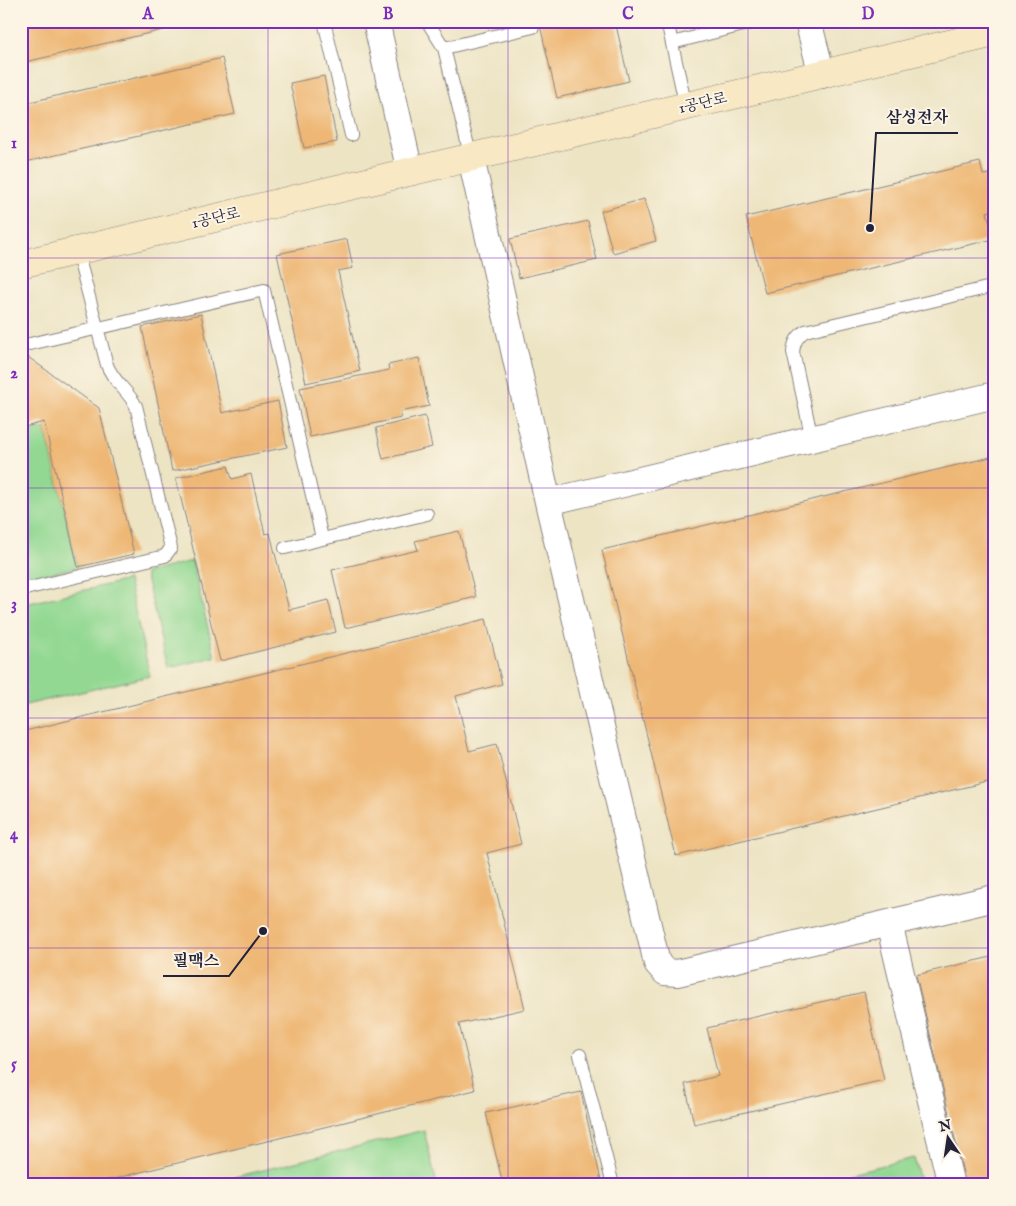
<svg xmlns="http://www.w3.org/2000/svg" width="1016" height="1206" viewBox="0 0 1016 1206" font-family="'IM FELL English','Noto Serif KR',serif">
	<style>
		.green { fill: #92d892; stroke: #5a7d66 }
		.building { fill: #eeb774 }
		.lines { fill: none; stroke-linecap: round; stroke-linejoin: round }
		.lane-casing { stroke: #888380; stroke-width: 14 }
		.street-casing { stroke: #888380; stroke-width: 28 }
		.secondary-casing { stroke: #888380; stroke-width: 29 }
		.lane { stroke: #fff; stroke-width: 12 }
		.street { stroke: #fff; stroke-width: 26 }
		.secondary { stroke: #f8e8c3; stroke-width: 28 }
		.grid { fill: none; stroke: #7b2cbf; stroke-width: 1; stroke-opacity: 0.55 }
		.labels { text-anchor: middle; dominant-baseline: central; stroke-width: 4; stroke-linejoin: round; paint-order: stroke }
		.street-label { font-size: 15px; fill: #22223b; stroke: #fcf5e5 }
		.leader { fill: none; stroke: #22223b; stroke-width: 2 }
		.callout-dot { fill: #22223b; stroke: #fcf5e5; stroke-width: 2 }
		.callout-label { font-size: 16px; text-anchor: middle; font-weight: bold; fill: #22223b; stroke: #fcf5e5; stroke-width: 4; stroke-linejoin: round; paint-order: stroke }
		.neatline { fill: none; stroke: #7b2cbf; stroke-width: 2 }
		.grid-label { font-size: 16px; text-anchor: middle; font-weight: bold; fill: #7b2cbf }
	</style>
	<rect width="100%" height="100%" fill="#fcf5e5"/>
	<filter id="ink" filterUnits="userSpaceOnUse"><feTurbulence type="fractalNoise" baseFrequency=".02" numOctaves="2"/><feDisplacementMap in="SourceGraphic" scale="10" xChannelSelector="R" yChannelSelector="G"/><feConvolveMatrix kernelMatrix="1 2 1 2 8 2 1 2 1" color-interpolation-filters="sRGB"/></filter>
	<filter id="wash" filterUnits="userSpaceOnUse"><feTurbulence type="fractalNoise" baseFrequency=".0096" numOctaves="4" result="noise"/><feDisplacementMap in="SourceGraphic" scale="20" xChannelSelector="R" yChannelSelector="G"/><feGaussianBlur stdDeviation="1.12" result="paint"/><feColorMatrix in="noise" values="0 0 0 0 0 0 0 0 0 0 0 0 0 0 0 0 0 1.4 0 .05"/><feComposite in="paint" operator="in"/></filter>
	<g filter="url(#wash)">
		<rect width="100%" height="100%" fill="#ede4c4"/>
		<!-- green -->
		<path class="green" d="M45 428 78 567 21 580V434Z
			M192 561 215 657 168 668 145 573Z
			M128 580 150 676 21 706V605Z
			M424 1130 437 1185H203Z
			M914 1158 921 1185H799Z"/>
		<g id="blocks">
			<!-- building -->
			<path class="building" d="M21 21H197V22L21 63Z
				M539 21H615L629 81 557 98Z
				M840 21H857V22L841 26Z
				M222 58 235 114 21 163V104Z
				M324 76 337 142 304 148 290 83Z
				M980 162 983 175 995 173V210L987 212 994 239 765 293 746 217Z
				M644 199 656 241 613 253 601 211Z
				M588 221 597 260 519 278 510 239Z
				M347 239 353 268 338 271 360 371 306 383 277 254Z
				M201 314 222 413 278 401 287 447 172 471 142 327Z
				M21 352 99 408 134 554 78 567 44 422 21 428Z
				M419 358 429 406 400 412 401 418 310 437 300 388 389 370 388 365Z
				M425 416 432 447 383 459 376 428Z
				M995 456V780L676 856 602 550Z
				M228 466 232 479 251 474 265 534 270 533 289 610 328 600 336 632 220 661 176 478Z
				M459 531 476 597 345 628 332 570 418 550 415 541Z
				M486 619 502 684 456 696 469 751 497 744 521 844 487 853 525 1009 459 1024 475 1090 88 1185H21V732Z
				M995 956V1185H966L916 975Z
				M864 992 884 1080 694 1124 685 1084 718 1076 707 1028Z
				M581 1092 602 1185H503L486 1113Z"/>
		</g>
	</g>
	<g filter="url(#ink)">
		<use href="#blocks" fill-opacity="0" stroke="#888380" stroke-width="1"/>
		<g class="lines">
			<!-- lane casing -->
			<g class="lane-casing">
				<path id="lane" d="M324 21 351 135
					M427 21 444 48 471 158
					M667 21 686 107
					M672 43 759 21
					M444 48 533 27
					M21 346 264 290 322 538
					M812 439 793 352C794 342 797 337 805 331L995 286
					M285 548 427 514
					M21 590 165 556 171 548 136 406C128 391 113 381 107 365L77 251
					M580 1055 613 1185"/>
			</g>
			<!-- street casing -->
			<g class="street-casing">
				<path id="street" d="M376 21 410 172
					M808 21 822 75
					M471 158 548 502 657 963 665 972 677 973 995 898
					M548 502 995 395
					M889 923 951 1185"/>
			</g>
			<!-- secondary casing -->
			<g class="secondary-casing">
				<path id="secondary" d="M21 264 995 33"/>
			</g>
			<!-- lane -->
			<use href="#lane" class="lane"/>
			<!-- street -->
			<use href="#street" class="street"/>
			<!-- secondary -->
			<use href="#secondary" class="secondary"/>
		</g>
	</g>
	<!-- grid -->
	<path class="grid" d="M268 21V1185M508 21V1185M748 21V1185M21 258H995M21 488H995M21 718H995M21 948H995"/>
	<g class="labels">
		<!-- street labels -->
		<g class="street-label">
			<text transform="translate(703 103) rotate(-13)">1공단로</text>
			<text transform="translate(216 218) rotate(-13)">1공단로</text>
		</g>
	</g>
	<!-- callouts -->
	<path class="leader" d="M870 228L876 133H958M263 931L229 976H163"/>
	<g class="callout-dot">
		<circle cx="870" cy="228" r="5"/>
		<circle cx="263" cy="931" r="5"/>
	</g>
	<g class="callout-label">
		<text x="917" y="123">삼성전자</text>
		<text x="196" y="966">필맥스</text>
	</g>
	<!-- margin -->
	<rect width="1016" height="1206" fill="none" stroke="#fcf5e5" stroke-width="55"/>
	<!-- north arrow -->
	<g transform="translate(948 1138) rotate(347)" stroke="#fcf5e5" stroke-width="4" paint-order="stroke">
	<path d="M0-4L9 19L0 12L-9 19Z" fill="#22223b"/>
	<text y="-8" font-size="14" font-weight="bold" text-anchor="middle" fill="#22223b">N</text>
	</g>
	<rect x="28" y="28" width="960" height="1150" class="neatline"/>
	<g class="grid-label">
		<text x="148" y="19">A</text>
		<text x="388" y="19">B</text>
		<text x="628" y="19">C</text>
		<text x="868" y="19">D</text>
		<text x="14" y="148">1</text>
		<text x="14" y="378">2</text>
		<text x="14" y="609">3</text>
		<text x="14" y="839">4</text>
		<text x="14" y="1069">5</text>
	</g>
</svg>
